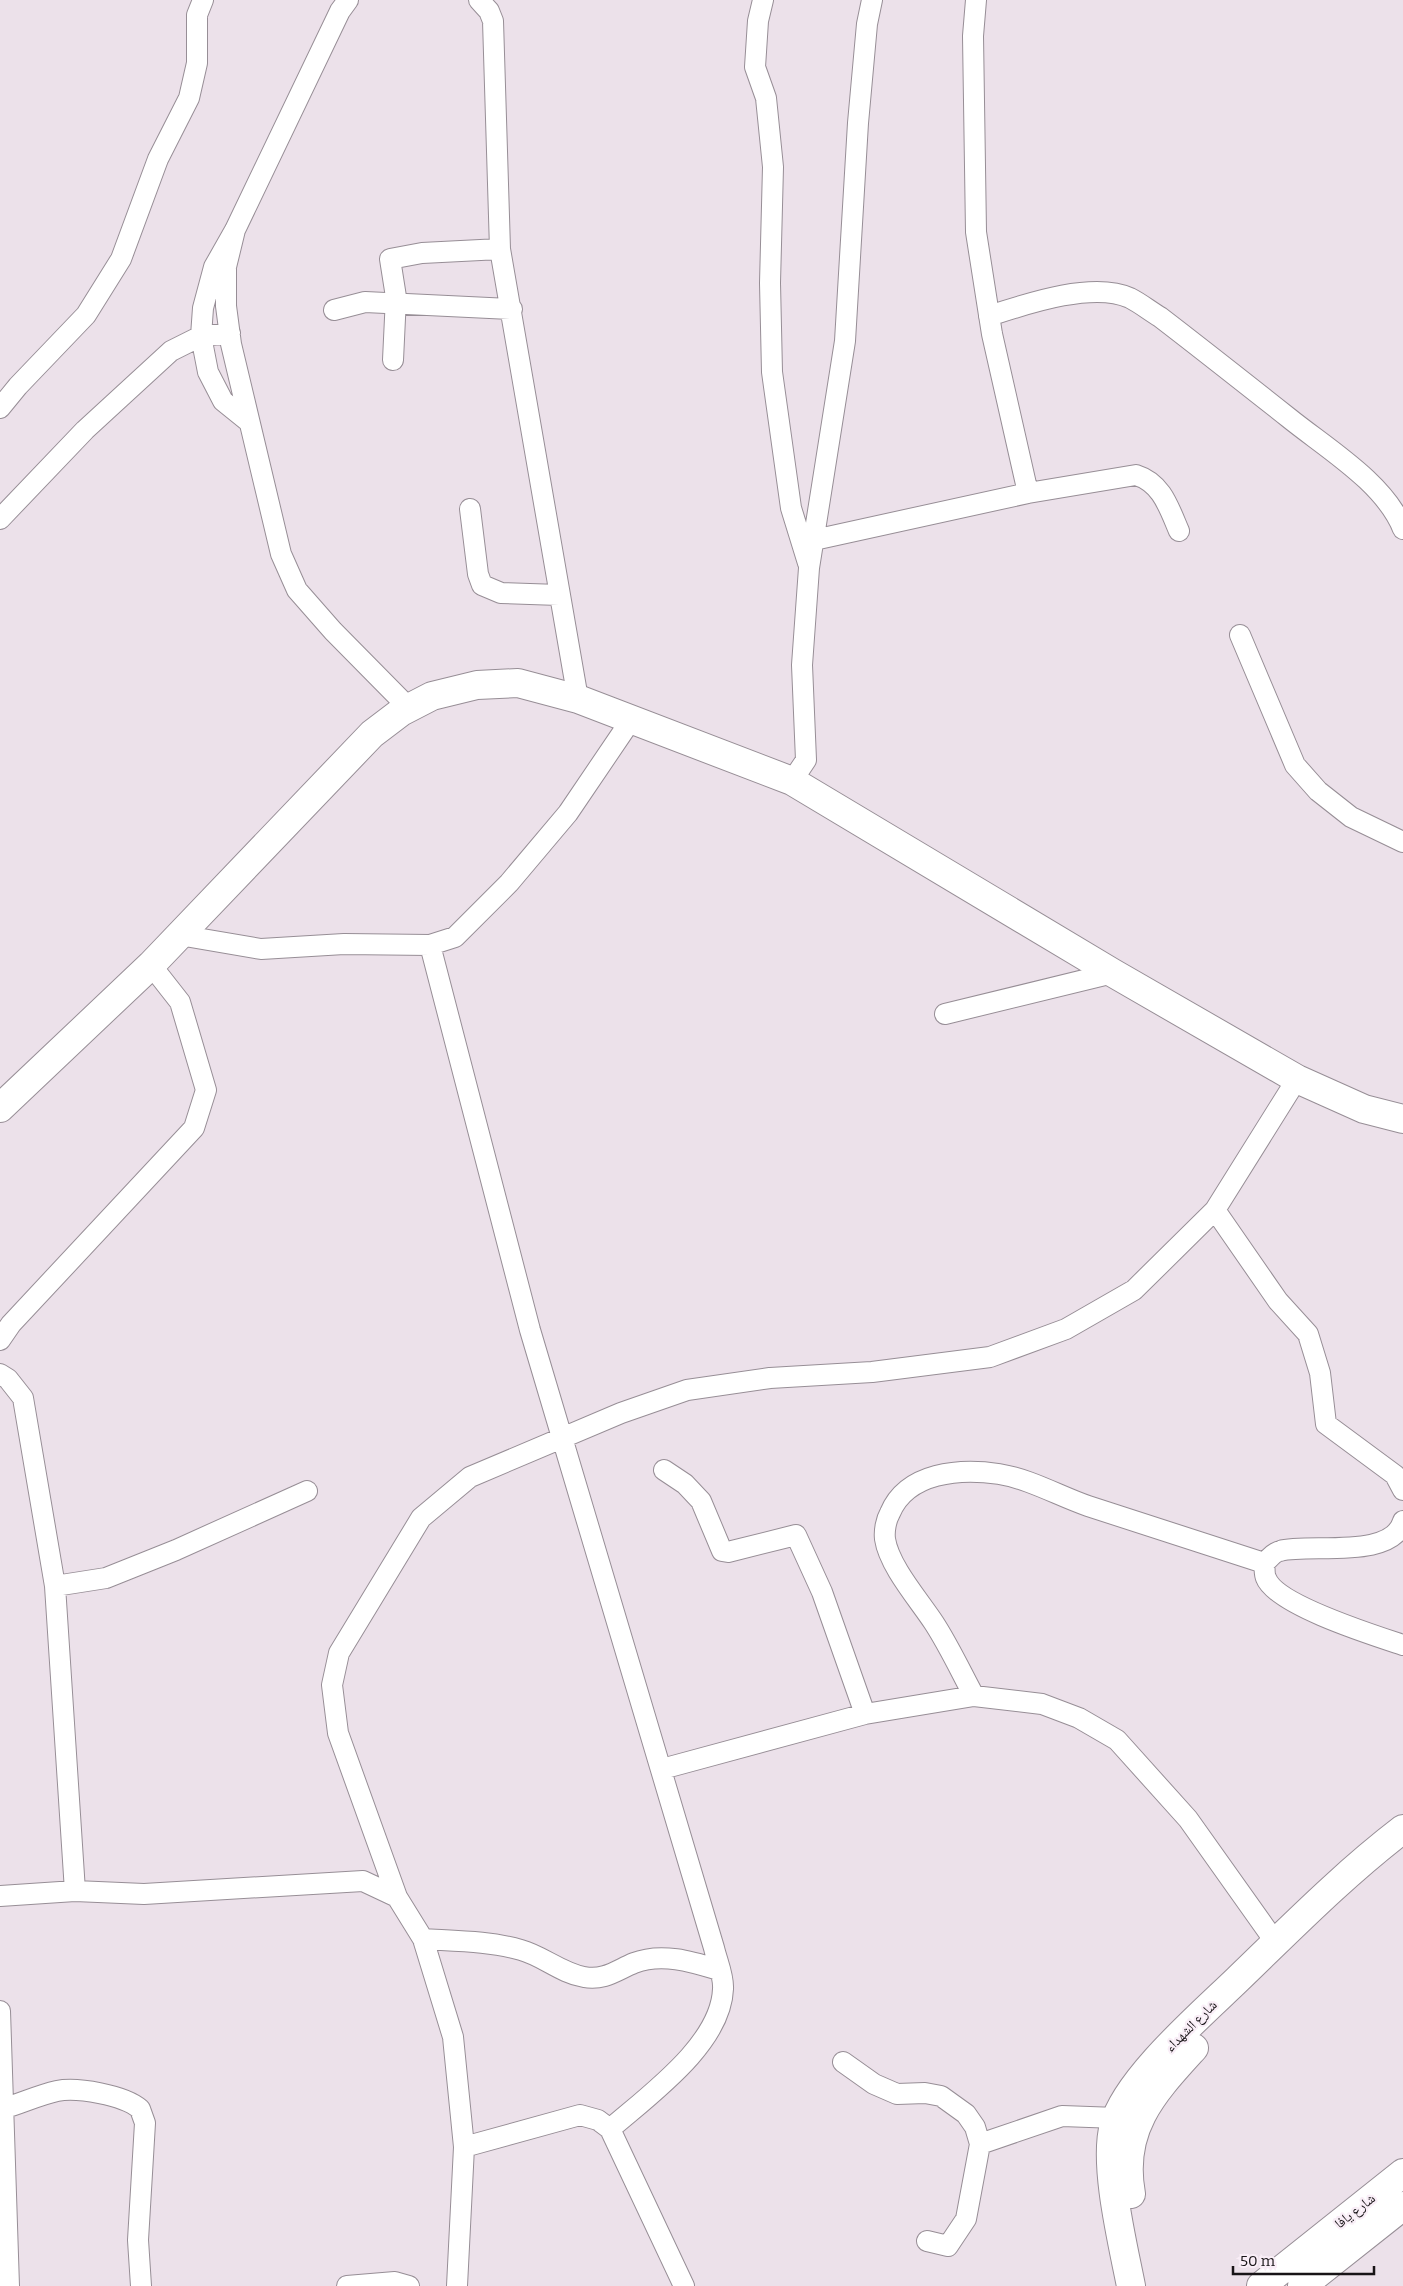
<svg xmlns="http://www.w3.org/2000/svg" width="1403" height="2286" viewBox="0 0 1403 2286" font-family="Bitter,'Noto Naskh Arabic',serif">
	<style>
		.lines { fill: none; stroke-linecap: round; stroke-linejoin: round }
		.street-casing { stroke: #978e96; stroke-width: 22 }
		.secondary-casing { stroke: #978e96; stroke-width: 30 }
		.street { stroke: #fff; stroke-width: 20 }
		.secondary { stroke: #fff; stroke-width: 28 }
		.labels { text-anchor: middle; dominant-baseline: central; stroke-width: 4.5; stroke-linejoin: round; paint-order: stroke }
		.street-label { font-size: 14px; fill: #181417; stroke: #f9eef7 }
	</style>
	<rect width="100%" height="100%" fill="#ece1ea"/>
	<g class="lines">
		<!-- street casing -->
		<g class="street-casing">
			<path id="street" d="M479 0 489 11 493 21 500 249 578 699
				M763 0 758 21 755 67 766 98 773 167 770 283 772 372 791 508 808 563
				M976 0 973 36 976 232 992 334 1028 493
				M235 230 226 267V306L231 344 281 554 297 590 333 631 409 708
				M334 310 365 302 512 309
				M989 316C1026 304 1093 281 1130 298 1140 303 1150 311 1160 317 1203 350 1246 384 1289 418 1326 448 1385 483 1403 529
				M393 360 396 297 390 259 422 253 500 249
				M0 408 18 386 86 315 121 259 158 159 189 98 197 63V15L203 0
				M249 422 223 401 208 372 201 336 203 308 214 267 235 230 340 11 348 0
				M470 509 478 574 482 585 501 593 559 595
				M0 519 85 430 171 351 201 336 230 333
				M814 540 1028 493 1136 475C1162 483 1169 508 1179 531
				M1240 635 1295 765 1318 791 1351 817 1403 842
				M792 781 806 760 802 665 809 568 845 341 858 123 867 24 872 0
				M179 935 261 949 344 944 430 945 455 937 509 883 568 813 631 720
				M430 945 530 1330 714 1948C717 1961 724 1976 723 1989 721 2044 649 2095 610 2129
				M945 1014 1113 973
				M1215 1210 1278 1301 1308 1334 1320 1373 1326 1424 1395 1475 1403 1490
				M0 1340 11 1324 194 1128 206 1090 180 1002 151 965
				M0 1374 8 1379 23 1398 55 1586 75 1891
				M664 1470 685 1484 701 1501 722 1551 728 1552 796 1535 822 1592 865 1714 974 1696
				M1403 1521C1393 1560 1309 1543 1280 1551 1274 1552 1269 1559 1264 1563 1265 1567 1264 1574 1266 1578 1276 1605 1376 1636 1403 1645
				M1264 1563C1206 1544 1146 1525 1088 1506 1059 1496 1030 1479 999 1474 960 1468 907 1472 890 1513 886 1520 884 1531 885 1539 889 1566 919 1600 934 1623 949 1646 961 1672 974 1696L1042 1704 1079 1718 1117 1740 1188 1819 1276 1943
				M55 1586 106 1578 176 1550 307 1491
				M662 1769 865 1714
				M0 1896 75 1891 144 1894 363 1881 397 1897 423 1939 453 2037 464 2147 457 2286
				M397 1897 338 1733 332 1685 339 1653 421 1518 470 1477 621 1413 687 1390 770 1378 872 1372 990 1357 1066 1329 1134 1290 1215 1210 1297 1079
				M423 1939C456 1941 490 1941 521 1950 543 1956 561 1973 584 1977 604 1981 617 1970 634 1963 662 1952 693 1962 719 1970
				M0 2011 9 2286
				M843 2062 874 2084 897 2094 925 2093 941 2096 966 2114 975 2127 980 2144 966 2219 948 2246 927 2241
				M0 2107 5 2108C22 2103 39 2095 57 2091 77 2087 124 2095 140 2109L145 2123 138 2240 141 2286
				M980 2144 1062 2116 1117 2118
				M464 2147 580 2115 598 2120 610 2129 684 2286
				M347 2286 395 2282 409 2286"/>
		</g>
		<!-- secondary casing -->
		<g class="secondary-casing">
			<path id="secondary" d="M0 1108 151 965 372 734 401 712 432 696 477 685 518 683 578 699 792 781 1113 973 1297 1079 1364 1109 1403 1119
				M1131 2194C1119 2128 1154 2092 1194 2048
				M1131 2286C1123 2245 1103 2164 1114 2125 1126 2079 1203 2013 1238 1979 1291 1928 1344 1874 1403 1829
				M1261 2286 1403 2173
				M1302 2286 1403 2206"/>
		</g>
		<!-- street -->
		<use href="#street" class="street"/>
		<!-- secondary -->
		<use href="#secondary" class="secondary"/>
	</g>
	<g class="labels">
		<!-- street labels -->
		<g class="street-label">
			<text transform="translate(1191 2026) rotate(-45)">شارع الشهداء</text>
			<text transform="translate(1355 2211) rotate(-38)">شارع يافا</text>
		</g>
	</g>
	<!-- scale -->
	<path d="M1233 2266v8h141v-8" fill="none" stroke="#181417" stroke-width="2.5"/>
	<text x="1240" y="2266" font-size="15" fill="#181417" stroke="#f9eef7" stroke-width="4" paint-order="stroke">50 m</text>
</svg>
